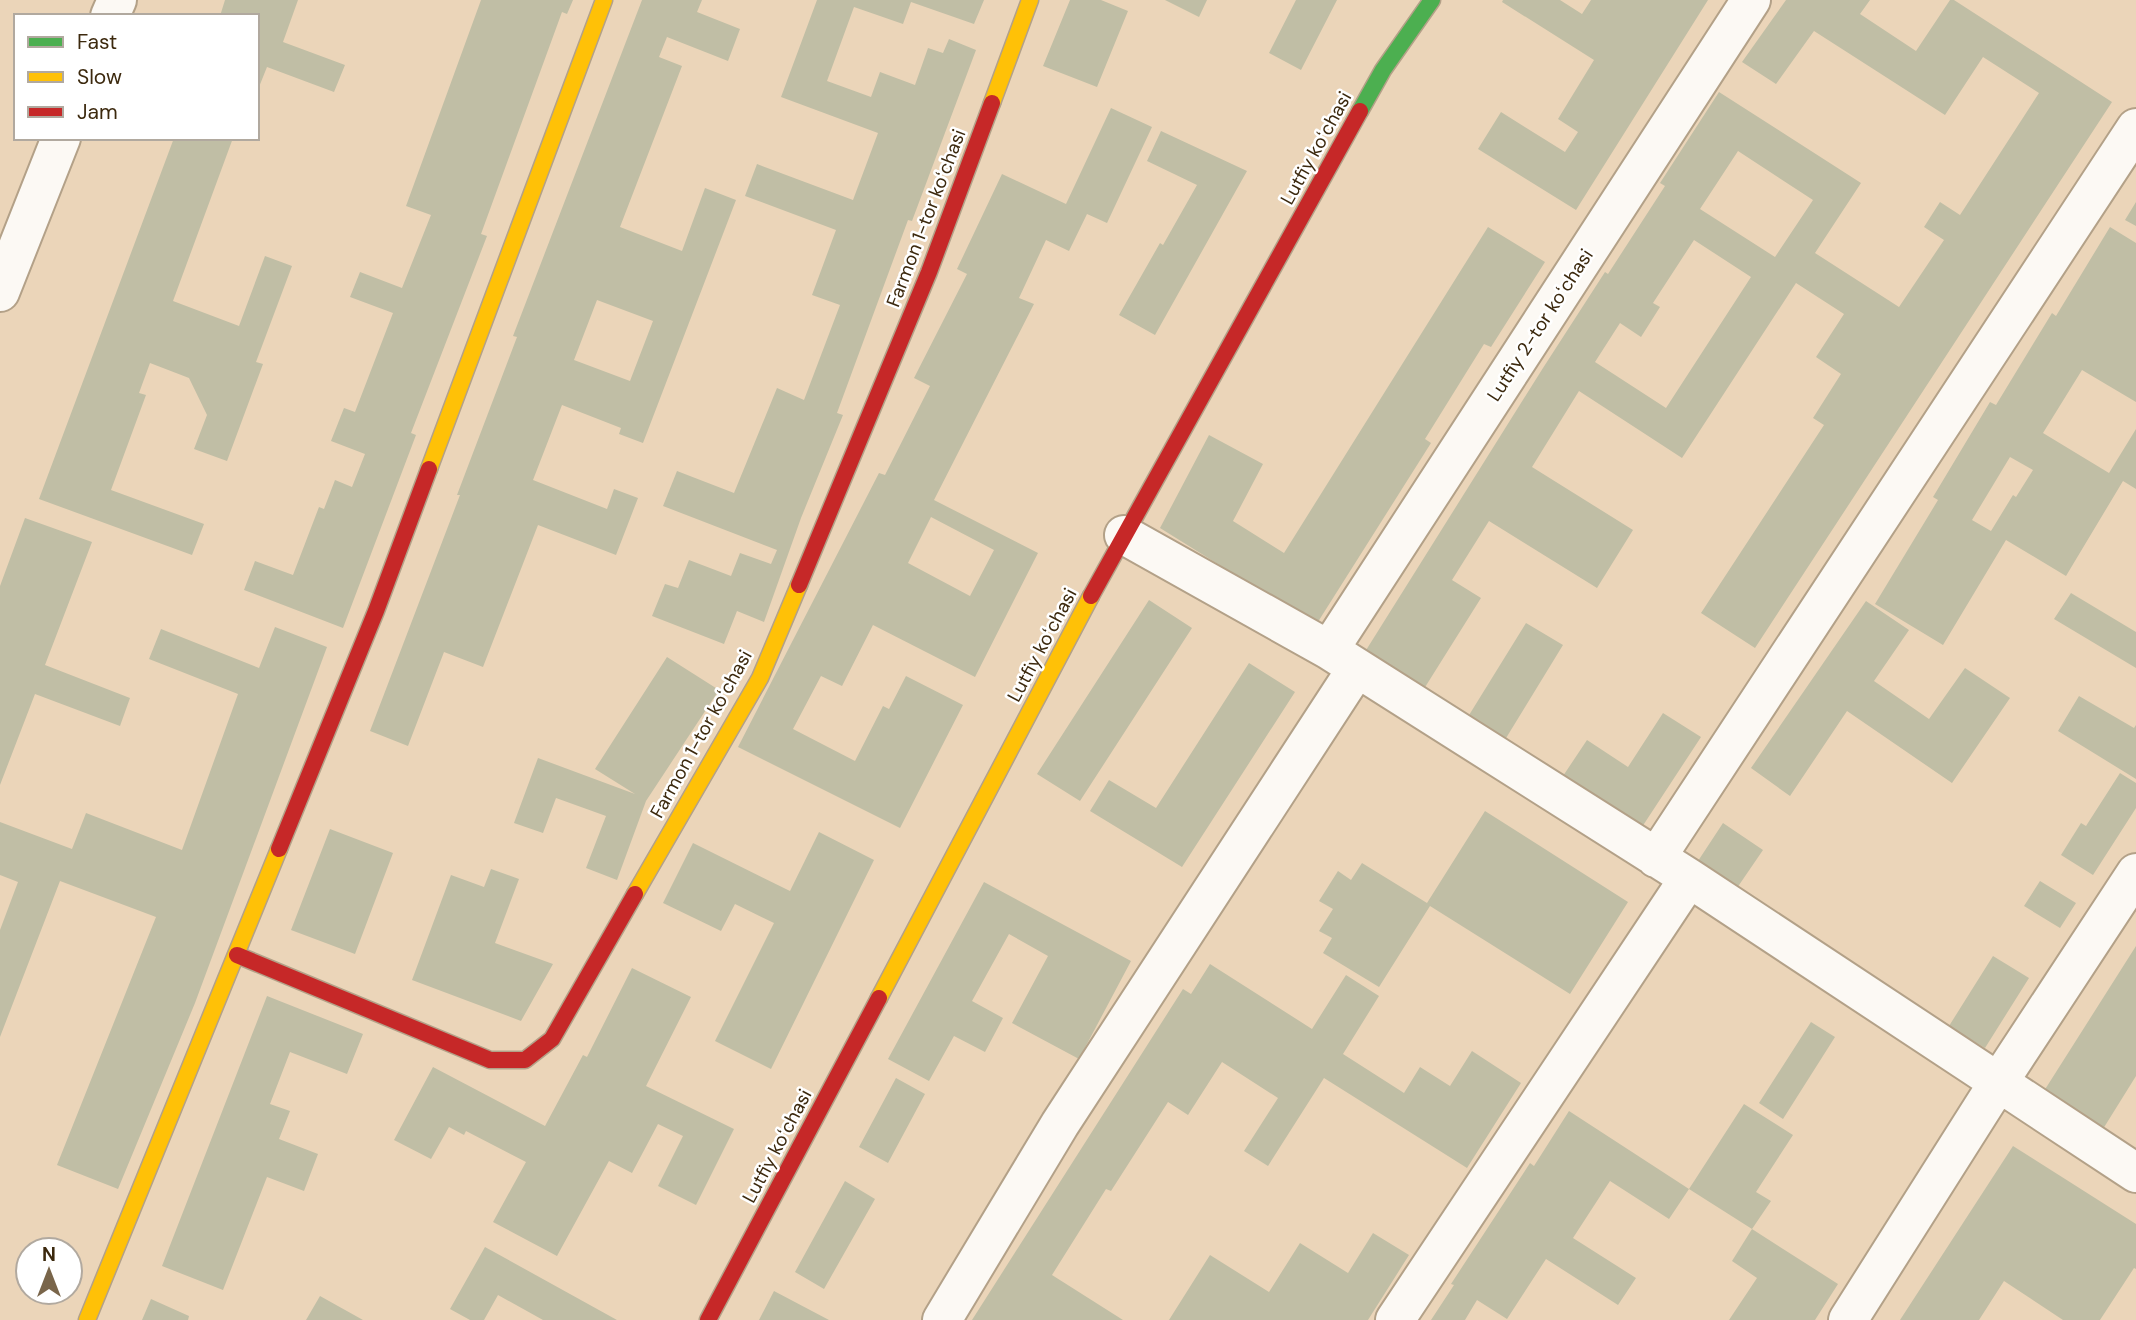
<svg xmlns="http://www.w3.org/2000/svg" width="2136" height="1320" viewBox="0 0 2136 1320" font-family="'DM Sans',sans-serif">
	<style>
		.building { fill: #c0bea5; fill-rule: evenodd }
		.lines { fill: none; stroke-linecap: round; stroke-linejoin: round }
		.street-casing { stroke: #b3a188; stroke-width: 42 }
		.fast-casing { stroke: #b3a188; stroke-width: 19 }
		.slow-casing { stroke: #b3a188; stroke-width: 19 }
		.jam-casing { stroke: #b3a188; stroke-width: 19 }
		.street { stroke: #fcf9f4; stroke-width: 38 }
		.fast { stroke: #4caf50; stroke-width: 16 }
		.slow { stroke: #ffc107; stroke-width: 16 }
		.jam { stroke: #c62828; stroke-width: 16 }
		.labels { text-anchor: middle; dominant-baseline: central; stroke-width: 5; stroke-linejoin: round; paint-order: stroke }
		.street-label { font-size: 19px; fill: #3c290e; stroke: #fff }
	</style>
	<rect width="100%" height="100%" fill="#ebd5b9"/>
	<!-- building -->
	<path class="building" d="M225 0H298L283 42 345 65 334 92 267 67 257 92V16H220Z
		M481 0H573L567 14 562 12 481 234 487 236 411 433 416 435 343 628 244 590 255 561 293 575 319 507 324 509 335 480 352 487 365 454 331 441 344 408 355 412 393 313 350 297 360 272 402 288 431 215 406 206Z
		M642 0H702L697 12 740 29 728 61 667 37 659 57 682 66 620 227 682 251 705 188 736 200 643 443 619 434 621 428 562 405 533 480 607 509 614 489 638 498 616 555 538 525 483 667 444 652 408 746 370 731 460 495H457L517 337 513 336ZM597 300 653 321 630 381 574 360Z
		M817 0H984L974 24 911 2 903 24 854 7 827 81 871 97 880 72 915 85 928 48 943 53 949 39 976 50 912 221 908 220 837 413 843 415 801 518 764 622 737 611 724 644 652 616 665 584 678 588 689 560 731 576 740 553 771 564 777 550 663 506 677 471 734 493 777 388 804 400 840 305 812 295 836 230 745 196 757 164 853 200 878 133 781 97Z
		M1070 0H1101L1128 11 1097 87 1043 66Z
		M1165 0H1207L1199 17Z
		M1296 0H1337L1301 70 1269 53Z
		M1503 0H1560L1582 14 1591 0H1708L1576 210 1478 149 1501 112 1565 152 1578 132 1558 119 1594 60 1502 2Z
		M1786 0H1870L1860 14 1916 51 1950 0H1954L2112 102 1755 648 1701 613 1824 425 1813 418 1841 374 1816 357 1844 314 1796 283 1682 458 1579 391 1532 467 1633 530 1597 588 1489 521 1452 580 1481 598 1422 692 1363 655 1543 368 1605 272 1608 274 1665 186 1660 183 1719 92 1861 183 1815 253 1899 307 1944 240 1924 227 1940 202 1960 215 2039 93 1983 57 1945 115 1814 31 1776 84 1742 62ZM1738 151 1813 200 1775 257 1700 209ZM1694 240 1751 277 1666 408 1595 362 1620 323 1641 337 1660 307 1653 303Z
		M1111 108 1152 127 1107 223 1087 214 1069 251 1046 240 1019 298 1034 304 934 500 1038 553 975 677 873 625 842 686 821 676 793 729 855 761 883 706 889 709 906 676 963 705 900 828 738 747 879 473 885 475 930 386 914 378 967 274 957 269 1002 174 1066 204ZM931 517 994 550 970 596 908 563Z
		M1161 131 1247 171 1155 335 1119 315 1160 243 1163 245 1197 185 1147 161Z
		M174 138H233L173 301 239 326 265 256 292 266 256 362 263 364 227 461 194 449 207 415 189 378 150 363 139 393 146 395 111 490 204 524 192 555 39 499Z
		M2136 202V226L2125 220Z
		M1488 227 1545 262 1491 347 1484 344 1425 439 1431 443 1316 625 1160 528 1209 435 1263 464 1233 521 1284 553Z
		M2110 227 2136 243V402L2082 370 2043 433 2109 473 2136 429V489L2123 481 2066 576 2006 540 1943 645 1875 604 1938 500 1933 497 1990 402 1996 405 2052 313 2056 316ZM2010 457 2033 470 2016 497 2013 495 1991 531 1972 520Z
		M25 518 92 542 45 665 130 698 120 726 35 694 0 785V586Z
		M2071 593 2136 632V668L2054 619Z
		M1149 600 1192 628 1080 801 1037 774Z
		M1866 601 1909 630 1874 681 1929 719 1965 668 2010 698 1952 783 1847 711 1790 796 1751 768Z
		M1526 623 1563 645 1503 743 1466 720Z
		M275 627 327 647 195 1003 118 1189 57 1165 156 917 60 881 0 1037V930L18 882 0 875V822L72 849 86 813 182 850 238 694 149 659 161 629 259 668Z
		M667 657 719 690 646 801 617 880 586 868 606 816 556 798 543 833 514 823 538 758 635 794 595 769Z
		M1249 663 1295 692 1182 867 1090 811 1109 780 1156 808Z
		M2079 696 2134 728 2136 725V779L2058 731Z
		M1663 713 1701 737 1642 827 1563 776 1587 740 1628 767Z
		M2120 773 2136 783V808L2093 875 2061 855 2081 823 2086 826Z
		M1485 811 1628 902 1570 994 1430 906 1379 987 1323 953 1332 938 1319 931 1333 909 1319 901 1338 871 1351 880 1362 863 1427 903Z
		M1723 823 1763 850 1737 888 1698 861Z
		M330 829 393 853 355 954 291 930Z
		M819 832 874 860 771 1069 715 1041 774 923 735 904 721 931 663 903 693 843 790 891Z
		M491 869 519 879 495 943 553 964 521 1021 412 980 451 875 484 887Z
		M2040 881 2076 903 2060 928 2024 906Z
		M984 882 1131 961 1079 1059 1012 1023 1048 956 1009 934 972 1001 1003 1018 985 1052 954 1036 929 1081 888 1059Z
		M2136 946V1076L2103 1129 2044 1091Z
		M1993 956 2029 978 1985 1048 1949 1026Z
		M1210 964 1312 1029 1346 975 1379 996 1343 1054 1404 1093 1420 1067 1450 1086 1472 1051 1521 1083 1467 1168 1324 1078 1268 1166 1244 1151 1278 1098 1222 1062 1188 1115 1168 1102 1111 1191 1106 1189 1052 1275 1123 1320H972L1183 989 1191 994Z
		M632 968 691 997 646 1086 734 1129 696 1205 658 1186 683 1136 658 1124 632 1173 609 1161 557 1256 493 1222 526 1162 466 1131 464 1135 449 1127 431 1159 394 1140 433 1067 545 1126 583 1055 587 1057Z
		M267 996 363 1034 347 1074 290 1052 270 1104 290 1111 279 1139 318 1154 304 1191 267 1177 223 1290 162 1266Z
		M1811 1022 1835 1037 1783 1119 1759 1103Z
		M896 1078 925 1094 888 1163 859 1147Z
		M1744 1104 1793 1135 1756 1192 1771 1201 1752 1229 1689 1189Z
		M1569 1111 1689 1189 1669 1219 1610 1181 1573 1238 1636 1278 1618 1305 1546 1259 1507 1319 1477 1300 1465 1320H1431L1454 1285 1451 1284 1530 1163 1534 1166Z
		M2013 1146 2136 1224V1269L2134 1268 2100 1320H2063L2004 1281 1979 1320H1900Z
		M845 1181 875 1199 824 1289 795 1272Z
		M1752 1229 1838 1284 1815 1320H1729L1757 1278 1732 1261Z
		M1373 1233 1409 1255 1368 1320H1169L1210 1255 1269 1292 1300 1243 1348 1273Z
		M485 1247 617 1320H543L498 1295 484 1320H470L450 1309Z
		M774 1291 829 1320H759Z
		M320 1296 363 1320H306Z
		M151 1299 189 1316 188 1320H142Z"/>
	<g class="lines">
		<!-- street casing -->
		<g class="street-casing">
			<path id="street" d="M110 16 117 0
				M0 292 61 138
				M1124 535 1329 650 1689 878 2136 1173
				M1329 650 1751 0
				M1656 858 2136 128
				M942 1320 1060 1124 1357 668
				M1395 1320 1689 878
				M1848 1320 1998 1083 2136 873"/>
		</g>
		<!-- fast casing -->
		<g class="fast-casing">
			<path id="fast" d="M1360 111 1383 70 1432 0"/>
		</g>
		<!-- slow casing -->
		<g class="slow-casing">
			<path id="slow" d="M992 103 1030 0
				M429 469 604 0
				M635 894 760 678 799 585
				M879 998 1091 596
				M87 1320 279 849"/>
		</g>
		<!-- jam casing -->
		<g class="jam-casing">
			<path id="jam" d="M799 585 929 272 992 103
				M1091 596 1360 111
				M279 849 376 611 429 469
				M237 955 490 1060H525L552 1039 635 894
				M708 1320 879 998"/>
		</g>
		<!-- street -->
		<use href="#street" class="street"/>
		<!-- fast -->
		<use href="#fast" class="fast"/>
		<!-- slow -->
		<use href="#slow" class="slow"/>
		<!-- jam -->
		<use href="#jam" class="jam"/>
	</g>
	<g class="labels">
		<!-- street labels -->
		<g class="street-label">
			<text transform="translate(1316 148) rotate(-61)">Lutfiy koʻchasi</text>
			<text transform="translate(926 218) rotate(-69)">Farmon 1-tor koʻchasi</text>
			<text transform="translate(1540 325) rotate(-57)">Lutfiy 2-tor koʻchasi</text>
			<text transform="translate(1042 645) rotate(-62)">Lutfiy koʻchasi</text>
			<text transform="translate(701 734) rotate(-61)">Farmon 1-tor koʻchasi</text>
			<text transform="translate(777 1146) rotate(-62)">Lutfiy koʻchasi</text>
		</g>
	</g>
	<!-- legend -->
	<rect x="14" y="14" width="245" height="126" fill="#ffffff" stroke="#b1a99f" stroke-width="2"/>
	<rect x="28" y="37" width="35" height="10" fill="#4caf50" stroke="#b1a99f" stroke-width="2"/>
	<text x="77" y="49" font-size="21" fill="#3c290e">Fast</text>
	<rect x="28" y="72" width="35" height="10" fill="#ffc107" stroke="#b1a99f" stroke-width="2"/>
	<text x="77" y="84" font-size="21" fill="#3c290e">Slow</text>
	<rect x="28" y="107" width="35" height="10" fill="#c62828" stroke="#b1a99f" stroke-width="2"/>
	<text x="77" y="119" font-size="21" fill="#3c290e">Jam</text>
	<!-- north arrow -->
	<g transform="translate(49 1271)"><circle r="33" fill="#ffffff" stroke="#b1a99f" stroke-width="2"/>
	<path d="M0-5L12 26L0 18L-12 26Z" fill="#79654a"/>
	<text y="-10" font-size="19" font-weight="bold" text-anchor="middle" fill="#3c290e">N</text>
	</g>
</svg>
